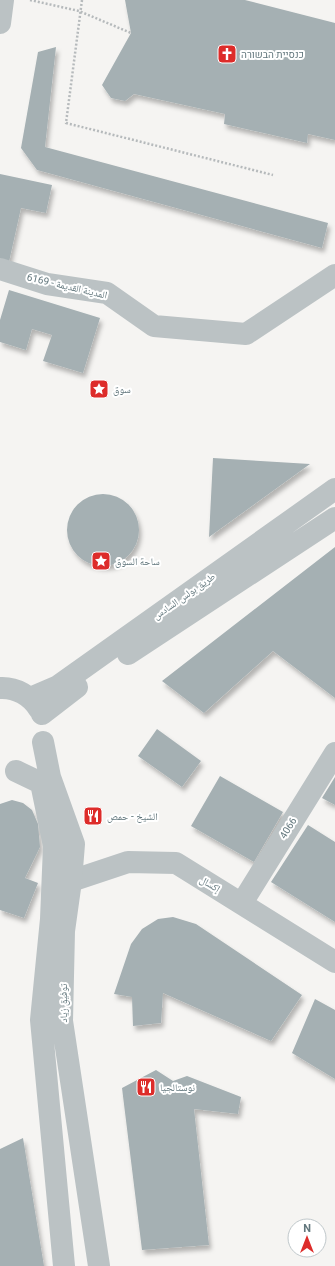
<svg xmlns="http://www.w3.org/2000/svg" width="335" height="1266" viewBox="0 0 335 1266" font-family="Roboto,'Noto Naskh Arabic',Heebo,sans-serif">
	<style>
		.building { fill: #a5b0b3; filter: url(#shadow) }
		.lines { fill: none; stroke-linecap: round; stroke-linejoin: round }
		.path { stroke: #b6babc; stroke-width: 2.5; stroke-dasharray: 2 2; stroke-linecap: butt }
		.minor { stroke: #bbc2c4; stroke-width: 22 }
		.tertiary { stroke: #bbc2c4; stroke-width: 22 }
		.labels { text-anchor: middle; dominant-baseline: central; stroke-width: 4; stroke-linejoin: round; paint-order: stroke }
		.poi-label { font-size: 10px; fill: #61767c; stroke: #fff; text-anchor: start }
		.street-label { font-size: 10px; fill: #61767c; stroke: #fff }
	</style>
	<defs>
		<filter id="shadow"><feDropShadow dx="2.5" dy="4.5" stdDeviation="2" flood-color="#0004"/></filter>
	</defs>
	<rect width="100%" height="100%" fill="#f5f4f2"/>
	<!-- building -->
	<path class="building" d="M125 0H245L335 23V140L308 134 307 143 224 124 225 114 134 94 125 101 111 98 102 85 131 33Z
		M56 47 45 147 328 223 322 248 37 170 21 148 38 52Z
		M0 174 52 185 46 213 21 208 9 262 0 260Z
		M9 290 100 318 83 373 43 361 52 335 32 329 26 350 0 342V320Z
		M213 458 310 464 209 537Z
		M67 530a36 36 0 1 1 72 0a36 36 0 1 1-72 0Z
		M335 547V698L273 651 204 713 162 681Z
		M157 729 201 761 182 787 138 756Z
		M220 776 283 812 254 862 191 826Z
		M335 777V805L322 798Z
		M12 800 23 803 32 810 38 824 40 847 25 878 38 883 24 918 0 910V804Z
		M308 825 335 842V922L271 882Z
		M173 917 196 924 302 995 271 1041 163 993 161 1023 133 1026 132 997 114 994 131 944 142 929 158 919Z
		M315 999 335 1010V1079L292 1053Z
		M156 1070 173 1081 187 1076 241 1097 238 1114 194 1109 209 1245 142 1250 122 1088Z
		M23 1138 44 1266H0V1149Z"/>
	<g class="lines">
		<!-- path -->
		<path class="path" d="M30 0 79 11 131 33
			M82 0 66 123 273 175"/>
		<!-- minor -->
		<path class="minor" d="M0 23 3 0
			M0 269 47 284 107 293 154 326 246 334 335 275
			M71 881 128 862 176 863 335 962
			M242 903 335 753"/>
		<!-- tertiary -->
		<path class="tertiary" d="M128 654 335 518
			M0 688C16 687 31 696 39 709
			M30 698 58 686 335 489
			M42 714 77 687
			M43 742 50 777 74 844 71 881 64 931 62 1021 99 1266
			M16 771 41 783 54 846 51 919 41 1020 64 1266"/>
	</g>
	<!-- icons -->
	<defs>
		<g id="church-square" transform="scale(1)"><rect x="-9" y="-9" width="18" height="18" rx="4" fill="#dd2c2a" stroke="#fff"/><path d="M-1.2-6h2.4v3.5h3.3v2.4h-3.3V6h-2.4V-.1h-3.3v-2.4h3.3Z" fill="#fff"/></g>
		<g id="sight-square" transform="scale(1)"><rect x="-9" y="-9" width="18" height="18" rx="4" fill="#dd2c2a" stroke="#fff"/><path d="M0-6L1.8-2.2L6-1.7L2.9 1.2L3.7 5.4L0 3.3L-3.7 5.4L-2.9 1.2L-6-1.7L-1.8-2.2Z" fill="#fff"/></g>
		<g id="restaurant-square" transform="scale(1)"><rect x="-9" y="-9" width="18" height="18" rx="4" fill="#dd2c2a" stroke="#fff"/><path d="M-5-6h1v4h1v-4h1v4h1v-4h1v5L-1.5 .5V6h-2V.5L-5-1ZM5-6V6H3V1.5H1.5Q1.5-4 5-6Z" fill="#fff"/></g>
	</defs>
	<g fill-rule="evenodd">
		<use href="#church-square" x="227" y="54"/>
		<use href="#sight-square" x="99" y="389"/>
		<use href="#sight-square" x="101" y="561"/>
		<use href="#restaurant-square" x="93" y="816"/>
		<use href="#restaurant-square" x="146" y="1087"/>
	</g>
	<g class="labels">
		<!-- poi labels -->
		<g class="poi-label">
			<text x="241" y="54">כנסיית הבשורה</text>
			<text x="113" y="389">سوق</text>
			<text x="115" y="561">ساحة السوق</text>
			<text x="107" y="816">الشيخ - حمص</text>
			<text x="160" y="1087">نوستالجيا</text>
		</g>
		<!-- street labels -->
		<g class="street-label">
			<text transform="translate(67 286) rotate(13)">المدينة القديمة - 6169</text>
			<text transform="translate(184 596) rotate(-35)">طريق بولس السادس</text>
			<text transform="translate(288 828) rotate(-58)">4066</text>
			<text transform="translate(210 884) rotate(31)">إكسال</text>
			<text transform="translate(63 1003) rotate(-90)">توفيق زياد</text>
		</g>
	</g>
	<!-- north arrow -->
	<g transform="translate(307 1238)"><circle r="19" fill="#ffffff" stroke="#c0c8cb"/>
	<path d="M0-3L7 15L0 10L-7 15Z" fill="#dd2c2a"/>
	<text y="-6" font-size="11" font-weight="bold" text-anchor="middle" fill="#61767c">N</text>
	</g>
</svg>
